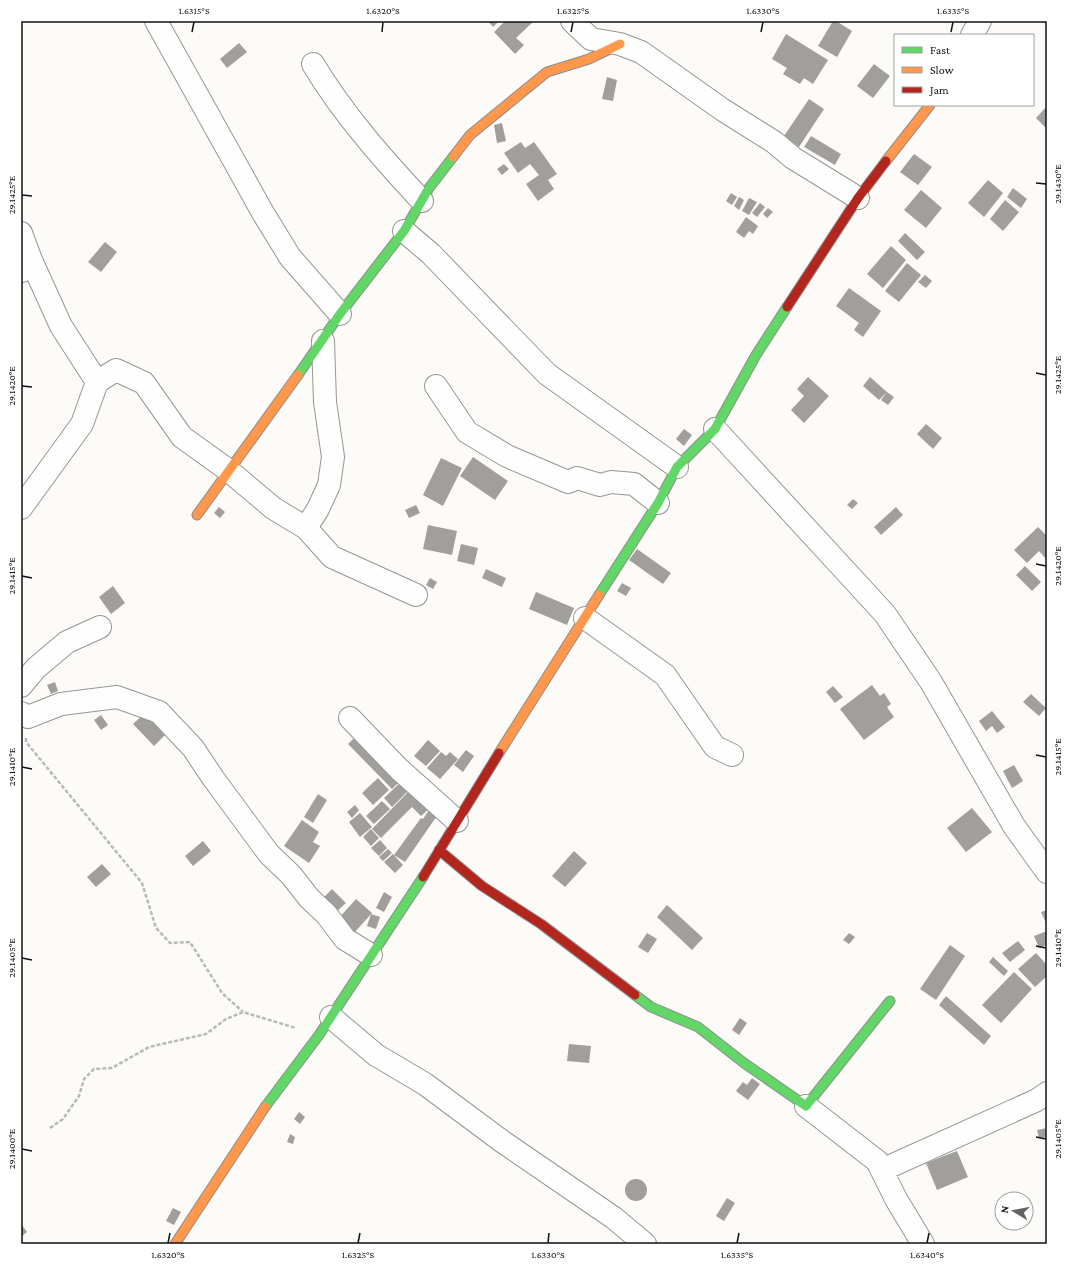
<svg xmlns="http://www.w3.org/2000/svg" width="1068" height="1265" viewBox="0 0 1068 1265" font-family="'Crimson Pro',serif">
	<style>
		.building { fill: #a09f9c }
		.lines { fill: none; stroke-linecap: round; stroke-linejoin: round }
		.street-casing { stroke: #979695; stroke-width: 24 }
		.fast-casing { stroke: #8d8d8c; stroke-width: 11 }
		.slow-casing { stroke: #8d8d8c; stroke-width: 11 }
		.jam-casing { stroke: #8d8d8c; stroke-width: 11 }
		.path { stroke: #b9b9b8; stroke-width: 2.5; stroke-dasharray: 4 2; stroke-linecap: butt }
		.street { stroke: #fffefe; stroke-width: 22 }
		.fast { stroke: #63d668; stroke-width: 9 }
		.slow { stroke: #ff974d; stroke-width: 9 }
		.jam { stroke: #b3261e; stroke-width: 9 }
		.ticks { fill: none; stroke: #111; stroke-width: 1.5 }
		.neatline { fill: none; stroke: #111; stroke-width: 1.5 }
		.ticks-label { font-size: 10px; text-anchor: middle; fill: #111 }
	</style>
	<rect width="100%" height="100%" fill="#fcfbf8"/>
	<!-- building -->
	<path class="building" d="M488 21H499L493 27Z
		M505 21H534L516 38 524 45 515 54 494 32Z
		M833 21H836L852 31 837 57 818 46Z
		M786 34 828 60 813 84 804 78 800 84 783 74 787 68 772 59Z
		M239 43 247 52 227 68 220 59Z
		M874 64 890 76 873 98 857 86Z
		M607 77 617 80 613 101 602 99Z
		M809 99 824 109 799 147 784 136Z
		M1047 106V129L1036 118Z
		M502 123 506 141 497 143 494 125Z
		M811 136 841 154 835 165 804 147Z
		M521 142 525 148 534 142 557 174 548 180 554 189 538 201 526 184 539 175 530 164 518 173 504 153Z
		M914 154 932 167 918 185 900 172Z
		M504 164 509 169 502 175 497 169Z
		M988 180 1003 193 984 217 968 203Z
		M1013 188 1027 199 1021 208 1007 197Z
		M921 190 942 208 926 228 904 210Z
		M731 193 737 197 732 205 726 201Z
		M739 197 744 200 739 210 734 206Z
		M749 198 757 202 749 215 742 211Z
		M1005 200 1019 212 1003 231 990 219Z
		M760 203 765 207 757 217 752 213Z
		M768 208 773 212 767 218 763 214Z
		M746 217 758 226 753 234 749 231 744 238 736 232Z
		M905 233 925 252 917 260 898 241Z
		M105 242 117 252 101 272 88 262Z
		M891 246 906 260 883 288 867 274Z
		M907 263 921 275 899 302 885 291Z
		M925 275 932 281 926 288 918 282Z
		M849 288 881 311 863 337 854 330 859 323 836 306Z
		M808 377 829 396 804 423 791 410 804 396 797 389Z
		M870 377 887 392 879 400 863 386Z
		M887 392 894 397 888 405 881 400Z
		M926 424 942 438 933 449 917 434Z
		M684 429 692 435 684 446 676 439Z
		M473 457 508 481 495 500 460 476Z
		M441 458 462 468 443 506 423 495Z
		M853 499 858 503 852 509 847 505Z
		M416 505 420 513 409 518 405 510Z
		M219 507 225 512 220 518 214 513Z
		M896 507 903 515 881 535 874 527Z
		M428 525 457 531 452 555 423 549Z
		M1038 527 1047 536V560L1039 551 1027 563 1014 550Z
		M461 544 478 548 474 565 457 561Z
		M637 549 671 573 663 584 629 560Z
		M1025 566 1041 582 1032 591 1016 575Z
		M486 569 506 578 502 587 482 578Z
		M430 578 437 582 433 589 426 585Z
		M622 583 631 588 626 596 617 591Z
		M113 586 125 603 111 614 99 597Z
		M536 592 574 608 567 625 529 609Z
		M55 682 58 691 51 694 47 685Z
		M872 685 880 696 884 693 891 704 887 707 894 717 864 740 840 709Z
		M833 686 843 697 835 703 826 692Z
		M1031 694 1046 708 1039 716 1023 702Z
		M148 710 168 732 154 746 133 724Z
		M992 711 1005 727 997 733 992 726 986 731 979 721Z
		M101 715 108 725 101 730 94 720Z
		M358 734 402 779 392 789 348 744Z
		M428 740 440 751 426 766 414 756Z
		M466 750 474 756 463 772 454 765Z
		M441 752 446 756 450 752 458 759 440 779 427 768Z
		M1014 765 1023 781 1012 788 1003 771Z
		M378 778 389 790 373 805 362 793Z
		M404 779 412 787 392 807 384 798Z
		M412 788 431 807 421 816 412 807 381 838 372 829Z
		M318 794 327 800 313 823 304 817Z
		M382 801 390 809 374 824 366 816Z
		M355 805 359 810 352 818 347 812Z
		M431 807 439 813 405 862 394 855 421 818 423 819Z
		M972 808 992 832 966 852 947 828Z
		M360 813 372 827 360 837 349 822Z
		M302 820 319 832 313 842 320 846 309 863 284 846Z
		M371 829 379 838 371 846 363 837Z
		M380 840 387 848 379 856 371 848Z
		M203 841 211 851 193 866 185 856Z
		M388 849 392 853 383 861 379 857Z
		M574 851 587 863 565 887 552 876Z
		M393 854 403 865 395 873 384 862Z
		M102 864 111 874 96 887 87 877Z
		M332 889 346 903 335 913 322 899Z
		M384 892 392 897 384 912 376 908Z
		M356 899 372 913 354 933 338 919Z
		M667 905 703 938 692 950 657 917Z
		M1047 910V925L1041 912Z
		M371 914 380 917 376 929 367 926Z
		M1047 931V945L1039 948 1034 936Z
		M647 933 657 939 648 953 638 947Z
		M849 933 855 937 849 944 843 940Z
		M1018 941 1025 950 1010 962 1002 953Z
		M950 945 965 956 936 1000 920 989Z
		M1036 953 1047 965V976L1035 987 1018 969Z
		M993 957 1008 971 1004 976 989 962Z
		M1014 972 1032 989 1001 1023 982 1005Z
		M946 996 991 1036 984 1045 939 1005Z
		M740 1018 747 1023 739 1035 732 1030Z
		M569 1044 591 1046 589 1063 567 1061Z
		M752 1078 760 1084 748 1100 736 1091 743 1082 747 1085Z
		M299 1112 305 1117 300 1124 294 1119Z
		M1047 1128V1137L1039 1138 1037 1130Z
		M290 1134 295 1137 293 1144 287 1142Z
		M957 1151 968 1177 937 1190 926 1163Z
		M625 1190a11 11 0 1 1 22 0a11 11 0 1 1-22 0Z
		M727 1198 735 1203 724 1221 716 1216Z
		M173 1208 181 1212 174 1225 166 1221Z
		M21 1224 27 1232 21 1237Z"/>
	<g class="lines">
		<!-- street casing -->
		<g class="street-casing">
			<path id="street" d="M156 21 263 213 290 257 340 314
				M572 21 591 39 620 44 641 52 723 110 774 142 793 158 858 198
				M972 35 980 21
				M313 64C343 114 382 158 422 201
				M404 231 431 254 547 374 677 467
				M21 233 31 260 22 271
				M31 260 61 326 97 382
				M436 386 467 432 507 456 568 482 577 478 600 485 611 482 634 484 658 503
				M715 429 885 614 931 682 1014 826 1047 872
				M21 508 82 424 97 382 116 370 144 383 182 437 228 470 273 508 306 528 332 557 416 595
				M306 528 318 509 329 485 333 457 325 402 323 341
				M585 618 665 675 715 747 732 755
				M21 686 36 668 67 642 100 627
				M21 713 28 717 61 704 117 697 159 712 193 748 213 778 269 854 291 875 309 898 326 914 345 939 371 955
				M350 718 399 769 457 821
				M331 1017 376 1055 425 1084 503 1142 614 1218 645 1244
				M806 1106 877 1161 896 1199 923 1244
				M882 1170 1037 1100 1047 1093"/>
		</g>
		<!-- fast casing -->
		<g class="fast-casing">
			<path id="fast" d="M298 375 340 314 404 231 429 188 453 157
				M599 595 658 503 677 467 715 429 756 355 787 307
				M635 995 651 1007 698 1027 744 1063 806 1106 890 1001
				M265 1107 319 1035 423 877"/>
		</g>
		<!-- slow casing -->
		<g class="slow-casing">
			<path id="slow" d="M453 157 470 135 547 72 589 59 620 44
				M886 161 930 105
				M197 515 298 375
				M499 753 599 595
				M175 1244 265 1107"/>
		</g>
		<!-- jam casing -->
		<g class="jam-casing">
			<path id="jam" d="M787 307 858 198 886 161
				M439 850 482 886 541 924 635 995
				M423 877 499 753"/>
		</g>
		<!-- path -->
		<path class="path" d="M26 738V742L142 883 156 928 170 943 190 942 222 993 243 1012
			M50 1128 63 1119 79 1096 84 1079 94 1069 112 1068 149 1047 206 1034 226 1019 243 1012 296 1028"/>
		<!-- street -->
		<use href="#street" class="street"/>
		<!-- fast -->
		<use href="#fast" class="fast"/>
		<!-- slow -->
		<use href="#slow" class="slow"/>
		<!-- jam -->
		<use href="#jam" class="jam"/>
	</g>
	<!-- ticks -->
	<path class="ticks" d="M192 32 194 22M382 32 383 22M571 32 573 22M761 32 763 22M951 32 953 22M1036 183 1046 184M22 195 32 196M1036 373 1046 375M22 386 32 387M1036 564 1046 566M22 576 32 578M1036 755 1046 757M22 767 32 769M1036 946 1046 948M22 958 32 960M1036 1137 1046 1139M22 1149 32 1151M168 1243 170 1233M358 1243 360 1233M548 1243 549 1233M737 1243 739 1233M927 1243 929 1233"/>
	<!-- border -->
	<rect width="1068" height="1265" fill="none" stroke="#ffffff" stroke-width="44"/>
	<!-- legend -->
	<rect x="894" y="34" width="140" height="72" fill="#ffffff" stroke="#a0a0a0"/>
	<rect x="902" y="47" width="20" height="6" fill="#63d668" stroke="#a0a0a0"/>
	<text x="930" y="54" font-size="12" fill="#111111">Fast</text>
	<rect x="902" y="67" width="20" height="6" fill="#ff974d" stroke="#a0a0a0"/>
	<text x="930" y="74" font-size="12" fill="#111111">Slow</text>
	<rect x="902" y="87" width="20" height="6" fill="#b3261e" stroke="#a0a0a0"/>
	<text x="930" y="94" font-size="12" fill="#111111">Jam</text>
	<!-- north arrow -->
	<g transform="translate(1014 1211) rotate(280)"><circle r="19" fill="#ffffff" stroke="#a0a0a0"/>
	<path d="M0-3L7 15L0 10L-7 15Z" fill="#636362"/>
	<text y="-6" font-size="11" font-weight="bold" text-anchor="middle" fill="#111111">N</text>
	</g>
	<rect x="22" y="22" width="1024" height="1221" class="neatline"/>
	<g class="ticks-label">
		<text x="194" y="14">1.6315°S</text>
		<text x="383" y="14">1.6320°S</text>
		<text x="573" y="14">1.6325°S</text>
		<text x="763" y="14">1.6330°S</text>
		<text x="953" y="14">1.6335°S</text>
		<text transform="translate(1057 184) rotate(-90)" y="4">29.1430°E</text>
		<text transform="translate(11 195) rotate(-90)" y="4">29.1425°E</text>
		<text transform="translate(1057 375) rotate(-90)" y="4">29.1425°E</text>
		<text transform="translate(11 386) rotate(-90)" y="4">29.1420°E</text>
		<text transform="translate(1057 566) rotate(-90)" y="4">29.1420°E</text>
		<text transform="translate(11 576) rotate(-90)" y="4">29.1415°E</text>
		<text transform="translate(1057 757) rotate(-90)" y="4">29.1415°E</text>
		<text transform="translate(11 767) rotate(-90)" y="4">29.1410°E</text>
		<text transform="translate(1057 948) rotate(-90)" y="4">29.1410°E</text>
		<text transform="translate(11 958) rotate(-90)" y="4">29.1405°E</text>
		<text transform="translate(1057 1139) rotate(-90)" y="4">29.1405°E</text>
		<text transform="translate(11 1149) rotate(-90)" y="4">29.1400°E</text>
		<text x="168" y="1258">1.6320°S</text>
		<text x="358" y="1258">1.6325°S</text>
		<text x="548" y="1258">1.6330°S</text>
		<text x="737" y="1258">1.6335°S</text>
		<text x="927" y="1258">1.6340°S</text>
	</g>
</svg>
